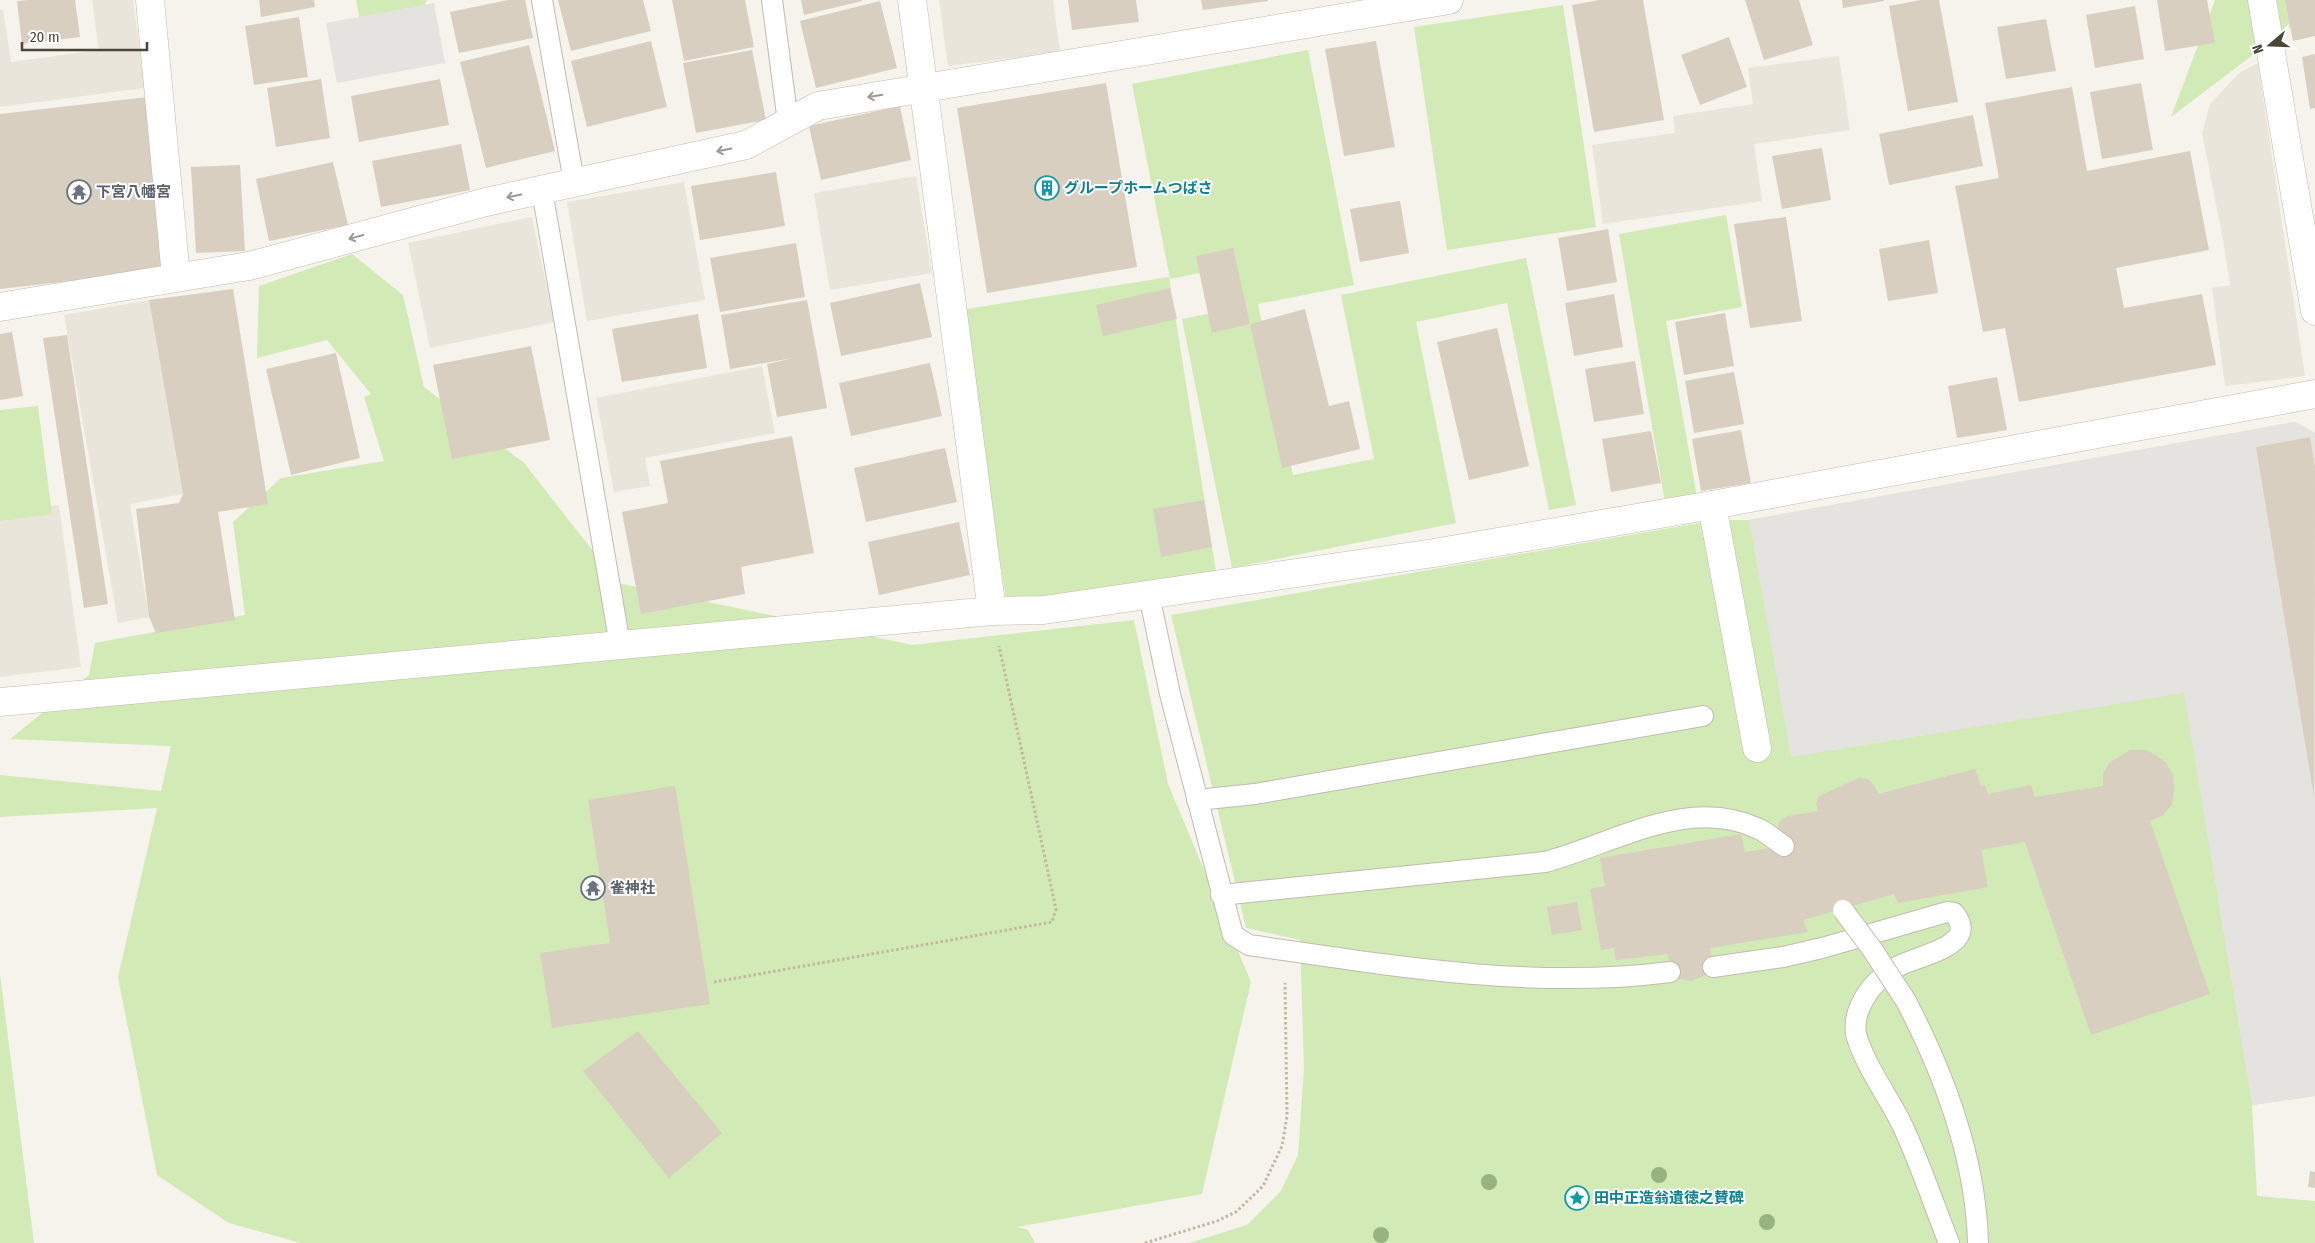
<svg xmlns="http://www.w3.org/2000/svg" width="2315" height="1243" viewBox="0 0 2315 1243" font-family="'Fira Sans Condensed','Noto Sans JP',sans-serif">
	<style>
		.residential { fill: #eae5da }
		.green { fill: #d2eab5 }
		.parking { fill: #e5e3e0 }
		.building { fill: #d8cfc1 }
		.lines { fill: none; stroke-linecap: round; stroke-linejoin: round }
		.service-casing { stroke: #c2bbae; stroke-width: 22 }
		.pedestrian-casing { stroke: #c2bbae; stroke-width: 29 }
		.minor-casing { stroke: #c2bbae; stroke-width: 29 }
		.path { stroke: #c4b79f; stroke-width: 3; stroke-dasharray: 2.5 2.5; stroke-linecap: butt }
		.service { stroke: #fff; stroke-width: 20 }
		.pedestrian { stroke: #fff; stroke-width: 28 }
		.minor { stroke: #fff; stroke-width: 28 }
		.service-bridge-casing { stroke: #c2bbae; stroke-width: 22; stroke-linecap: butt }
		.service-bridge { stroke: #fff; stroke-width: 20 }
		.tree { fill: #97b381 }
		.oneway { stroke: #9c9892 }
		.labels { text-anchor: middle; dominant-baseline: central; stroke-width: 4; stroke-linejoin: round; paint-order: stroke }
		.culture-label { font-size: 15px; font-weight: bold; fill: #0d838f; stroke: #fff; text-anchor: start }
		.worship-label { font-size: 15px; font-weight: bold; fill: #5b616d; stroke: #fff; text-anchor: start }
	</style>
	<rect width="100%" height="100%" fill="#f6f3ec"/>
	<!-- residential -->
	<path class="residential" d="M92 0H133L145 88 0 107V10H3L11 62 99 50Z
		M939 0H1053L1060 52 948 66Z
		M1839 56 1850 130 1754 144 1762 201 1603 224 1592 145 1675 133 1673 116 1753 104 1748 68Z
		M2258 63 2305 376 2225 386 2212 288 2230 285 2224 245 2202 133 2210 104 2239 73Z
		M916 176 932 273 830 290 814 193Z
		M684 182 705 300 587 321 567 202Z
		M532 217 554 322 430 348 408 243Z
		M149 300 183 494 130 504 149 617 118 623 64 315Z
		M762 366 775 433 645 458 650 486 614 492 596 398Z
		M59 505 81 667 0 677V512Z"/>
	<!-- green -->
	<path class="green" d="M356 0H427L418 20 361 26Z
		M2215 0H2309L2304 16 2171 117Z
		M1563 5 1596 227 1447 250 1414 27Z
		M1308 50 1354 285 1258 304 1293 475 1374 459 1341 295 1526 258 1576 505 1549 510 1507 303 1416 322 1456 523 1232 568 1182 319 1242 307 1234 266 1170 279 1132 84Z
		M1726 215 1742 307 1666 321 1697 497 1665 502 1619 234Z
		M352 254 403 295 424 387 524 463 618 583 912 645 1134 620 1168 784 1251 982 1202 1194 1017 1227 1028 1230 1035 1243H301L229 1223 157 1175 118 977 157 808 0 817V775L161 791 171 746 10 739 89 675 95 643 245 615 233 522 281 478 384 461 364 397 371 394 327 340 257 358 259 286Z
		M1169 277 1216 572 1007 605 960 310Z
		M38 406 52 514 0 521V410Z
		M2295 422 2315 433V1096L2252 1105 2257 1196 2315 1201V1243H1189L1247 1225 1281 1191 1298 1155 1304 1068 1300 940 1246 928 1171 615 1716 520H1749Z
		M0 974 34 1243H0Z"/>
	<!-- parking -->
	<path class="parking" d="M434 3 445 63 337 83 326 23Z
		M2295 422 2315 433V1096L2252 1105 2184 693 1791 757 1749 520Z"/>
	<!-- building -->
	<path class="building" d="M28 0H75L80 37 22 44 17 1Z
		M259 0H314L315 7 261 17Z
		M508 0H525L533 38 459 53 450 12Z
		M558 0H643L651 31 571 51Z
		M672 0H745L754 47 684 61Z
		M801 0H862V1L804 15Z
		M1068 0H1136L1139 22 1072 30Z
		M1201 0H1268V1L1203 10Z
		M1599 0H1643L1664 120 1594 132 1572 5Z
		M1745 0H1799L1813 45 1764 60Z
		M1842 0H1884V1L1843 8Z
		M1921 0H1939L1958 102 1908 111 1889 6Z
		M2157 0H2207L2215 43 2165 51Z
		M2285 0H2315V36L2293 41Z
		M880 1 897 68 816 88 800 21Z
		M2135 6 2144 59 2095 68 2086 15Z
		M299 17 308 77 254 85 245 26Z
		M2046 19 2056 71 2006 79 1997 27Z
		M1729 37 1747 87 1700 105 1681 55Z
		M651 41 667 107 587 127 571 61Z
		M1376 41 1395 147 1344 156 1325 49Z
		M529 45 555 151 486 168 460 62Z
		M752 50 766 120 696 133 683 63Z
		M2315 54V108L2310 109 2302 57Z
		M321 79 330 138 276 147 267 88Z
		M440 79 449 125 359 142 351 96Z
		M1106 83 1137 267 987 293 957 108Z
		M2141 83 2153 150 2102 159 2090 92Z
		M2072 87 2087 171 2190 151 2209 250 2116 268 2124 308 2202 294 2216 365 2019 402 2005 328 1983 332 1955 186 1999 178 1985 103Z
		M147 97 167 270 0 289V114Z
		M900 106 911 160 821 180 809 126Z
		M1973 115 1983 166 1889 185 1879 134Z
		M461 144 470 190 381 207 372 161Z
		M1822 148 1831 200 1782 209 1772 156Z
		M333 162 348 225 269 241 256 179Z
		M240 165 245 251 196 253 191 167Z
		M776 172 785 226 700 240 691 186Z
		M1400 201 1409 253 1360 262 1350 209Z
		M1786 217 1802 321 1750 328 1734 224Z
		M1608 229 1617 282 1567 291 1558 238Z
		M1929 240 1938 293 1888 301 1879 249Z
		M796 243 805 297 720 312 710 258Z
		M1233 248 1250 324 1212 333 1196 256Z
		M920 283 932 337 841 356 830 303Z
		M1170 288 1177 319 1103 336 1096 305Z
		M233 289 268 504 218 512 235 620 156 633 149 617 136 509 179 503 183 494 149 300Z
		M1614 294 1623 347 1574 356 1565 303Z
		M807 300 827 408 777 417 767 364 793 358 730 369 721 315Z
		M1305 309 1329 406 1349 401 1360 449 1282 468 1250 324Z
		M1725 313 1734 366 1684 375 1675 322Z
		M698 314 707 368 622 382 612 329Z
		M1497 328 1529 466 1469 480 1437 342Z
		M12 332 23 396 0 400V334Z
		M67 335 108 604 84 608 43 338Z
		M531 346 550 440 452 459 433 365Z
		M336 353 360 458 291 475 266 369Z
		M1635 361 1644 414 1594 422 1585 369Z
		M930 363 942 416 851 436 839 383Z
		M1734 372 1744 424 1694 433 1685 381Z
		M1997 377 2007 430 1957 438 1948 386Z
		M1741 430 1751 483 1701 491 1692 439Z
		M1651 431 1661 483 1611 492 1602 439Z
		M792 436 814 553 741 567 745 594 641 614 622 512 668 503 660 461Z
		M2310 437 2315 467 2314 797 2256 447Z
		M945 448 957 502 866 522 854 468Z
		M1204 500 1212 547 1161 557 1153 509Z
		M959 522 970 575 879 595 868 542Z
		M2130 750H2146L2156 755 2166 763 2173 775 2174 791 2172 805 2162 816 2150 821 2210 994 2091 1035 2025 842 1981 850 1988 887 1898 903 1894 894 1803 920 1808 932 1710 948 1714 971 1692 981 1671 977 1668 954 1616 960 1614 948 1601 950 1590 889 1605 886 1600 858 1741 834 1745 852 1794 844 1780 831 1778 827 1780 821 1788 816 1818 811 1816 803 1819 796 1859 778 1868 779 1874 785 1878 794 1975 769 1981 786 1985 785 1988 794 2031 785 2035 797 2103 786V774L2109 763Z
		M675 786 710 1004 552 1028 540 953 610 943 588 800Z
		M1577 902 1582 930 1552 935 1547 907Z
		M638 1031 722 1133 669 1178 583 1071Z
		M2310 1171 2315 1172V1188L2308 1187Z"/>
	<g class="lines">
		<!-- service casing -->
		<g class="service-casing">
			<path id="service" d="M542 0 574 182
				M772 0 788 122
				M542 190 620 645
				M1149 595 1170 694 1233 935 1249 945C1387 965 1531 990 1670 972
				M1197 800 1255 794 1703 716
				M1221 895 1545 862C1613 844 1688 795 1759 829 1768 833 1776 841 1784 846
				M1713 967 1783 957 1822 948 1947 912 1954 913C1982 947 1914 956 1897 967 1879 977 1865 992 1858 1012 1856 1018 1855 1028 1856 1034 1864 1065 1891 1100 1904 1129 1921 1166 1934 1205 1949 1243
				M1906 1001C1944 1074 1976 1160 1978 1243"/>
		</g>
		<!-- pedestrian casing -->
		<g class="pedestrian-casing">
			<path id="pedestrian" d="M1712 505 1757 748"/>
		</g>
		<!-- minor casing -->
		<g class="minor-casing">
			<path id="minor" d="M150 0 176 277
				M912 0 992 611
				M2262 0 2315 311
				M0 307 249 266 486 202 746 145 818 106 1449 0
				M0 702 992 611 1044 610 1434 553 1712 505 2315 394"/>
		</g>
		<!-- path -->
		<path class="path" d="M714 982 1052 922 1056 909 999 646
			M1145 1243 1217 1221 1236 1212 1263 1186 1282 1146 1287 1116 1285 983"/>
		<!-- service -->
		<use href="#service" class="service"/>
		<!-- pedestrian -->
		<use href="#pedestrian" class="pedestrian"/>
		<!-- minor -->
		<use href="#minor" class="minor"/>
		<!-- service-bridge casing -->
		<g class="service-bridge-casing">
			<path id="service-bridge" d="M1843 910 1872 949 1906 1001"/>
		</g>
		<!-- service-bridge -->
		<use href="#service-bridge" class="service-bridge"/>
	</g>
	<!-- trees -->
	<g class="tree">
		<circle cx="1659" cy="1175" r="8"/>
		<circle cx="1489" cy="1182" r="8"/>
		<circle cx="1767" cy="1222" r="8"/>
		<circle cx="1381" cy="1235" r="8"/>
	</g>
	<!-- one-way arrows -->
	<defs><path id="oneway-shaft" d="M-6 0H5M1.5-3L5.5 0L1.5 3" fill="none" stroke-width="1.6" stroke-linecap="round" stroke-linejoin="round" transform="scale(1.25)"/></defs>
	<g class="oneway">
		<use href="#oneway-shaft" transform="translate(875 96) rotate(170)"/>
		<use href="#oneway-shaft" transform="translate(724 150) rotate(168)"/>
		<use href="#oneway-shaft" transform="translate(514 196) rotate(168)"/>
		<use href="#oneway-shaft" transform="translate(356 237) rotate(165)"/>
	</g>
	<!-- icons -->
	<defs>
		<g id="building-ring" transform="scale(1.25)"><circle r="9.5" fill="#fff" stroke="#0f9aa8" stroke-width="1.5"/><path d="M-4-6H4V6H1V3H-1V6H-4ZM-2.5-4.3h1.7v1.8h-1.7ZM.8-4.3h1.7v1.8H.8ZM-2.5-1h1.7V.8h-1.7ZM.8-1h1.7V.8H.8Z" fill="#0f9aa8"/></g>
		<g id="temple-ring" transform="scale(1.25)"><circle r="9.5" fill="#fff" stroke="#6b7280" stroke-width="1.5"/><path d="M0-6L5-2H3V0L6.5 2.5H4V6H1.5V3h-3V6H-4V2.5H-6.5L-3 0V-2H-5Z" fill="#6b7280"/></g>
		<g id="sight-ring" transform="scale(1.25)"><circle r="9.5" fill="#fff" stroke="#0f9aa8" stroke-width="1.5"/><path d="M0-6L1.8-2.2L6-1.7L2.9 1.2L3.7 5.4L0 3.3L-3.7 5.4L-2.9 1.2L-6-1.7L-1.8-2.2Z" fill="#0f9aa8"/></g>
	</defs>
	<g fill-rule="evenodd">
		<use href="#building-ring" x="1047" y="188"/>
		<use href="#temple-ring" x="79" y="192"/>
		<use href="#temple-ring" x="593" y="888"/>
		<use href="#sight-ring" x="1577" y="1198"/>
	</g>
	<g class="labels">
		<!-- culture labels -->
		<g class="culture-label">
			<text x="1064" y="188">グループホームつばさ</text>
			<text x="1594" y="1198">田中正造翁遺徳之賛碑</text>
		</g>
		<!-- worship labels -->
		<g class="worship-label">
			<text x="96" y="192">下宮八幡宮</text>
			<text x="610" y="888">雀神社</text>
		</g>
	</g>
	<!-- north arrow -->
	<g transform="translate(2270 45) rotate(251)" stroke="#ffffff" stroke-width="4" paint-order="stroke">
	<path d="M0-4L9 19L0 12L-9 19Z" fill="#4b4439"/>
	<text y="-8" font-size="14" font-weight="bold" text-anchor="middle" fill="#4b4439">N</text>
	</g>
	<!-- scale -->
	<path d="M22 42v8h125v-8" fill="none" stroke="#4b4439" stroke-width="2.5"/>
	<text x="30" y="42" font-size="15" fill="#4b4439" stroke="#ffffff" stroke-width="4" paint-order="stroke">20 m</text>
</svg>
